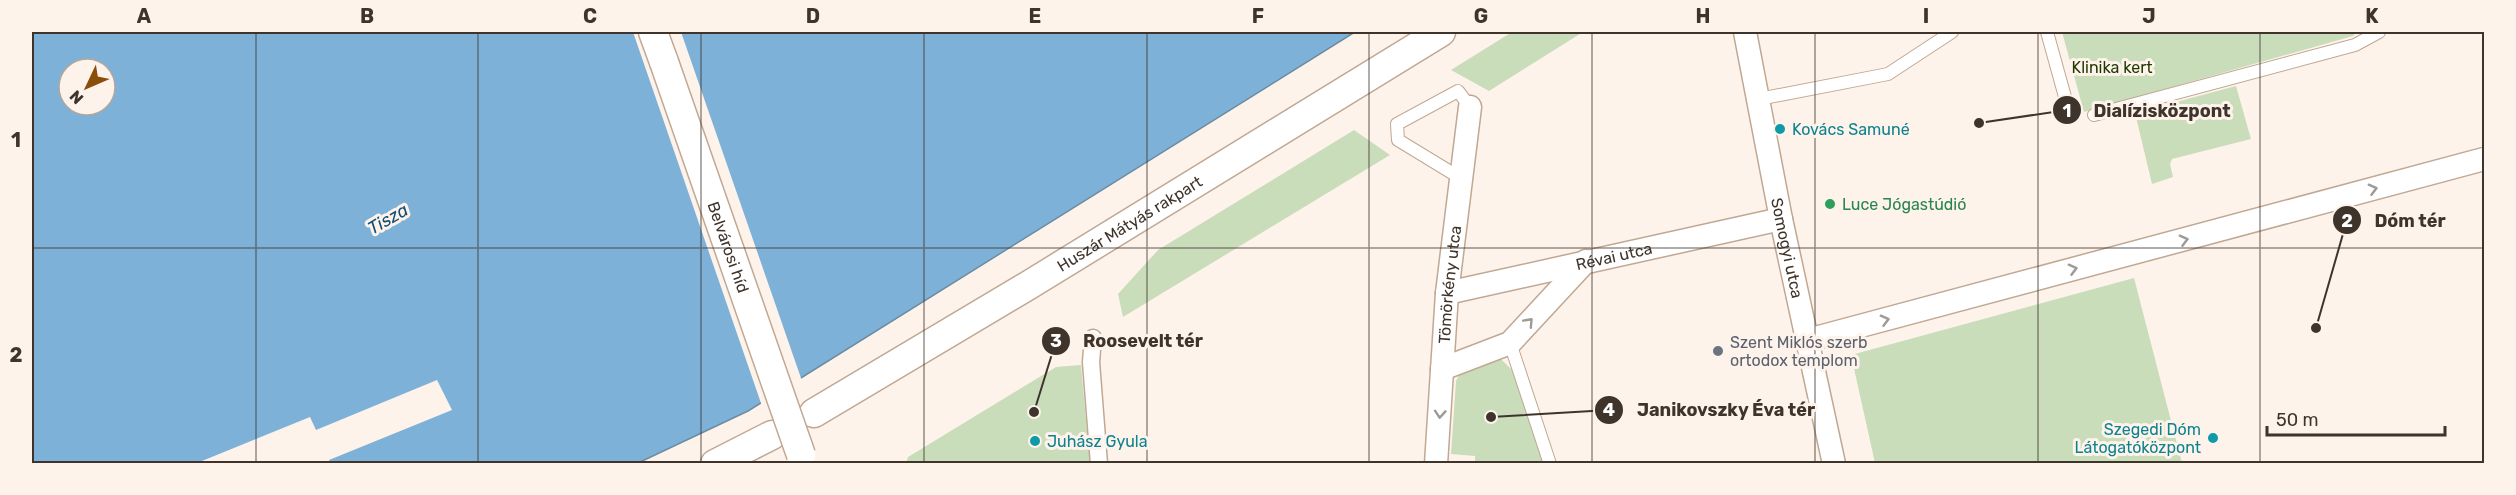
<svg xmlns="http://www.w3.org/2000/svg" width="2516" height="495" viewBox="0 0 2516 495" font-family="Rubik,sans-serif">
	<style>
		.green { fill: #c9ddbb }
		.water { fill: #7eb1d7; stroke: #6b8ca3; stroke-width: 1.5; fill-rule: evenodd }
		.pier { fill: #fef3eb }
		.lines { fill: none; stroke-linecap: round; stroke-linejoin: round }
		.service-casing { stroke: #c0a893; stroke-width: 14 }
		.pedestrian-casing { stroke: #c0a893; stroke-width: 19 }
		.minor-casing { stroke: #c0a893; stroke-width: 25 }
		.tertiary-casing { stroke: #c0a893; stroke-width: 31 }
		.service { stroke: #fff; stroke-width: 12 }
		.pedestrian { stroke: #fff; stroke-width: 16 }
		.minor { stroke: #fff; stroke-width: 22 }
		.tertiary { stroke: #fff; stroke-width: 28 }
		.tertiary-bridge-casing { stroke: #c0a893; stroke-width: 31; stroke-linecap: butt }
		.tertiary-bridge { stroke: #fff; stroke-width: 28 }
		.oneway { stroke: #9e9a95 }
		.grid { fill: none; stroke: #3e342b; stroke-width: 1.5; stroke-opacity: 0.55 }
		.culture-dot { fill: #0f9aa8; stroke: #fef3eb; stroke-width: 2 }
		.leisure-dot { fill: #2e9e5b; stroke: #fef3eb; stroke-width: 2 }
		.worship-dot { fill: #6b7280; stroke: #fef3eb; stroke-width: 2 }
		.labels { text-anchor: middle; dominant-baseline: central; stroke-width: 6; stroke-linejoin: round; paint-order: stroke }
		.park-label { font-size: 16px; fill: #1e3801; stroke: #fef3eb }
		.culture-label { font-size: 16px; fill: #0d838f; stroke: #fef3eb; text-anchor: start }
		.leisure-label { font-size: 16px; fill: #27864d; stroke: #fef3eb; text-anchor: start }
		.street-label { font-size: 16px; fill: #3e342b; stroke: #fef3eb }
		.worship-label { font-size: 16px; fill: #5b616d; stroke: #fef3eb; text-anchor: start }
		.water-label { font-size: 18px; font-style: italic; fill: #134f74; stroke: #fef3eb }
		.leader { fill: none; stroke: #3e342b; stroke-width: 2 }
		.callout-dot { fill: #3e342b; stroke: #fef3eb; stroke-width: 2 }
		.mark-label { font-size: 18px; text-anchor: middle; font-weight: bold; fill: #fff }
		.callout-label { font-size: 18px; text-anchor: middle; font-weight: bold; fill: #3e342b; stroke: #fef3eb; stroke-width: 6; stroke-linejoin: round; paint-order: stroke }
		.neatline { fill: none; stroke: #3e342b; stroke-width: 2 }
		.grid-label { font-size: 20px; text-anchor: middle; font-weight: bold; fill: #3e342b }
	</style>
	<rect width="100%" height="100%" fill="#fef3eb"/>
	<!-- green -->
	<path class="green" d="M1512 32H1583L1489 91 1451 70Z
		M2062 32H2356L2353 36 2084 112Z
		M2236 86 2251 139 2172 159 2170 164 2173 177 2152 184 2135 113Z
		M1354 130 1390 155 1123 317 1118 294 1158 250Z
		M2134 278 2182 463H1875L1851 355Z
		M1483 360H1502L1516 374 1543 463H1475V456L1451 454 1456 381 1463 367Z
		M1081 365 1090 463H906L908 457 1056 367Z"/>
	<!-- water -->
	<path class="water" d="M32 32H1355L748 411 636 464 32 463ZM69 69H105V105H69Z"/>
	<!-- pier -->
	<path class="pier" d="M633 32H681L802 381 762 406Z
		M437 380 452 410 329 460 330 463H197L310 417 316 430Z"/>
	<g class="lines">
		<!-- service casing -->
		<g class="service-casing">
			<path id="service" d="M2047 32 2070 115
				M1759 99 1888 74 1952 32
				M2094 115 2355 45 2379 32
				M1462 179 1398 140 1397 124 1458 91 1470 107
				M1510 343 1550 464"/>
		</g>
		<!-- pedestrian casing -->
		<g class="pedestrian-casing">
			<path id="pedestrian" d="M1093 338 1091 362 1099 464"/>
		</g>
		<!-- minor casing -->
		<g class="minor-casing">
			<g id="minor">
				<path id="s1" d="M1745 32 1781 219 1834 464"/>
				<path id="s2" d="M1447 293 1781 219"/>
				<path d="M1808 340 2484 159"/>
				<path d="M1442 369 1510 343 1586 261"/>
				<path id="s3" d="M1436 464 1447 293 1470 107"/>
			</g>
		</g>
		<!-- tertiary casing -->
		<g class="tertiary-casing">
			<g id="tertiary">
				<path d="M653 32 664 62"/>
				<path id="s4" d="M814 413 1029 285 1441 32"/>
				<path d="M715 464 772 435"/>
			</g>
		</g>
		<!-- service -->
		<use href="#service" class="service"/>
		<!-- pedestrian -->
		<use href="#pedestrian" class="pedestrian"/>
		<!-- minor -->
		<use href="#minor" class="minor"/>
		<!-- tertiary -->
		<use href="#tertiary" class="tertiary"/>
		<!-- tertiary-bridge casing -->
		<g class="tertiary-bridge-casing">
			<g id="tertiary-bridge">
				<path id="s5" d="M664 62 801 455"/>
			</g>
		</g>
		<!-- tertiary-bridge -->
		<use href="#tertiary-bridge" class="tertiary-bridge"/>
	</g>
	<!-- one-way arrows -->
	<defs><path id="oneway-chevron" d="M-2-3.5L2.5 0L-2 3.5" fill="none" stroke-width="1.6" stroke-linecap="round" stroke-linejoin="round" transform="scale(1.5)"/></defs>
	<g class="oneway">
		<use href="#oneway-chevron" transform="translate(2373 189) rotate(-15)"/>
		<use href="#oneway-chevron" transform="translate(2184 240) rotate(-15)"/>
		<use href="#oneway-chevron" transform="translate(2073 269) rotate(-15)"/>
		<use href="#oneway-chevron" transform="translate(1885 320) rotate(-15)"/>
		<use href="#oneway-chevron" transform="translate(1529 322) rotate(-47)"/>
		<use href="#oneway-chevron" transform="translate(1440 414) rotate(94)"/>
	</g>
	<!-- grid -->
	<path class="grid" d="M256 32V464M478 32V464M701 32V464M924 32V464M1147 32V464M1369 32V464M1592 32V464M1815 32V464M2038 32V464M2260 32V464M32 248H2484"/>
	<!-- markers -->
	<g class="culture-dot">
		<circle cx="1780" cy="129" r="6"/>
		<circle cx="2213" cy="438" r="6"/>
		<circle cx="1035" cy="441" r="6"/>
	</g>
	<circle class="leisure-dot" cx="1830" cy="204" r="6"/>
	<circle class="worship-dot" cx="1718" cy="351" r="6"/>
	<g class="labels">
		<!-- park labels -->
		<g class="park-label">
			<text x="2112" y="67">Klinika kert</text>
		</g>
		<!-- culture labels -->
		<g class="culture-label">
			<text x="1792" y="129">Kovács Samuné</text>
			<text x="2201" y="429" text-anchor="end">Szegedi Dóm<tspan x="2201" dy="18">Látogatóközpont</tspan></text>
			<text x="1047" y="441">Juhász Gyula</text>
		</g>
		<!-- leisure labels -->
		<g class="leisure-label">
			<text x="1842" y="204">Luce Jógastúdió</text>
		</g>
		<!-- street labels -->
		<g class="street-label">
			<text stroke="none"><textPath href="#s4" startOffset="368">Huszár Mátyás rakpart</textPath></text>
			<text stroke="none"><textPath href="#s5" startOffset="196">Belvárosi híd</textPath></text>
			<text stroke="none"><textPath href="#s1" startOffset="220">Somogyi utca</textPath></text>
			<text stroke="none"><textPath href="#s2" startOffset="171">Révai utca</textPath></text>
			<text stroke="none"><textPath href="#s3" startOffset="180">Tömörkény utca</textPath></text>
		</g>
		<!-- worship labels -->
		<g class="worship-label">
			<text x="1730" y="342">Szent Miklós szerb<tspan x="1730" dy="18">ortodox templom</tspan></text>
		</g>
		<!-- water labels -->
		<g class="water-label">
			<text transform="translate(388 219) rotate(-30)">Tisza</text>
		</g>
	</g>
	<!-- callouts -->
	<path class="leader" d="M1979 123L2067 110M2316 328L2347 220M1034 412L1056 341M1491 417L1609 410"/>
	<g class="callout-dot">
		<circle cx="1979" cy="123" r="6"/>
		<circle cx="2316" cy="328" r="6"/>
		<circle cx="1034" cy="412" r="6"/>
		<circle cx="1491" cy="417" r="6"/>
		<circle cx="2067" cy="110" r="15"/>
		<circle cx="2347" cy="220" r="15"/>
		<circle cx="1056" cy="341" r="15"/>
		<circle cx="1609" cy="410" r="15"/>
	</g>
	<g class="mark-label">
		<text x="2067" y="117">1</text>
		<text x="2347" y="227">2</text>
		<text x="1056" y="347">3</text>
		<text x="1609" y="416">4</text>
	</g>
	<g class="callout-label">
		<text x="2162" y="117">Dialízisközpont</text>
		<text x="2410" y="227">Dóm tér</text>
		<text x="1143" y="347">Roosevelt tér</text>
		<text x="1726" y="416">Janikovszky Éva tér</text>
	</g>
	<!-- border -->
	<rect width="2516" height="495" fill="none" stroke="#fef3eb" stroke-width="66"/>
	<!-- north arrow -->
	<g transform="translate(87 87) rotate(226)"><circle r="28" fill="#fef3eb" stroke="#b1a79e" stroke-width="1.5"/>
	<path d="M0-4.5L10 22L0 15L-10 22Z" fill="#894e09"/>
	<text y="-9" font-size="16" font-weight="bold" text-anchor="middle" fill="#3e342b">N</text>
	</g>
	<!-- scale -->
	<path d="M2267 426v9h178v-9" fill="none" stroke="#3e342b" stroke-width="3"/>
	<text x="2276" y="426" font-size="18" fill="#3e342b" stroke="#fef3eb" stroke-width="4.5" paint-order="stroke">50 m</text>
	<rect x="33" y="33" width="2450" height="429" class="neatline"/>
	<g class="grid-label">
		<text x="144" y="23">A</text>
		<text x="367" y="23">B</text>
		<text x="590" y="23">C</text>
		<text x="813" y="23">D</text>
		<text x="1035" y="23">E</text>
		<text x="1258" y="23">F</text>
		<text x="1481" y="23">G</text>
		<text x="1703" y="23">H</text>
		<text x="1926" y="23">I</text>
		<text x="2149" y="23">J</text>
		<text x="2372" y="23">K</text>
		<text x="16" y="147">1</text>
		<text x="16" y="362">2</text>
	</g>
</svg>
